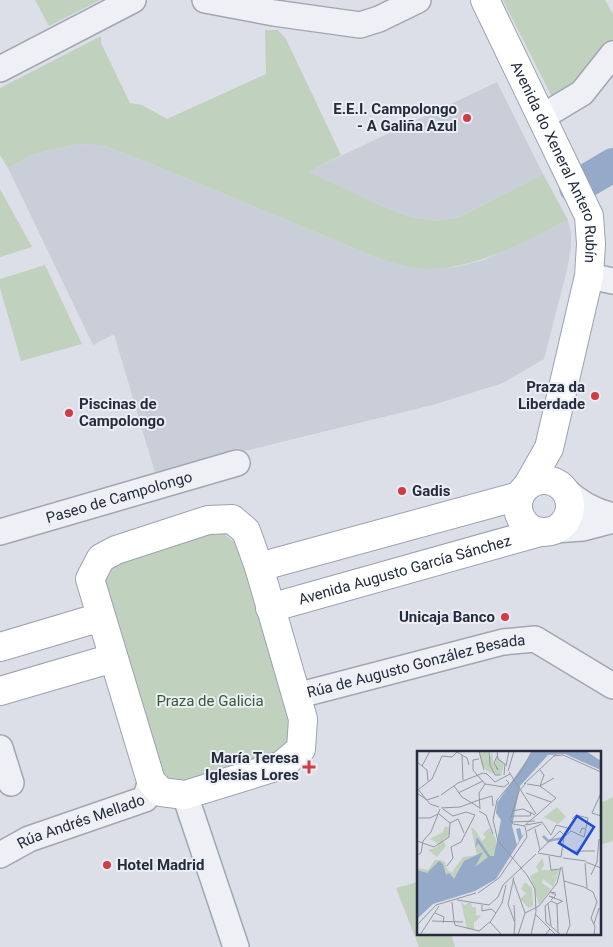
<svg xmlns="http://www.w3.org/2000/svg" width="613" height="947" viewBox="0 0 613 947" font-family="Roboto,sans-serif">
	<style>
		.built { fill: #caced9 }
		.green { fill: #c0d1bd }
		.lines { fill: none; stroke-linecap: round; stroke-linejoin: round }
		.river { stroke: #95a9c9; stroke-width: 34 }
		.minor-casing { stroke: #a1a6b1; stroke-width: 28 }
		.major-casing { stroke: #9ba2b3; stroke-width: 30 }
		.minor { stroke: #eff0f5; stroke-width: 25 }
		.major { stroke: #fff; stroke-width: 28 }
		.poi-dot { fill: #d23b43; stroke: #ebeef5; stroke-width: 2 }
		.labels { text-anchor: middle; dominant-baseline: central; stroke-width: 4; stroke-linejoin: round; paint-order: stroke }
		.poi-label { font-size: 15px; font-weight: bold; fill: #252c3d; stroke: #ebeef5; text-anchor: end }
		.street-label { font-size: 15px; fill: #252c3d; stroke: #ebeef5 }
		.park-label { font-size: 15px; fill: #365932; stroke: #ebeef5 }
		.inset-river { fill: none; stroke: #95a9c9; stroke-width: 2.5 }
		.inset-road { fill: none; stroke: #9397a3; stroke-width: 1 }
		.view { fill: #1d4ed8; fill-opacity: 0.15; stroke: #1d4ed8; stroke-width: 2.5 }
		.inset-edge { fill: none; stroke: #252c3d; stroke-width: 2.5 }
	</style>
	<rect width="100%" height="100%" fill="#dcdfe7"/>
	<!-- built -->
	<path class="built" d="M497 82 543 174 460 217 436 221 416 218 398 213 307 172Z
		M76 144 102 145 125 153 383 260 431 269 456 267 484 260 568 220 571 233V248L567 270 544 359 503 383 436 404 241 452 239 448 155 473 114 334 93 345 8 168 34 154Z"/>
	<!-- green -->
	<path class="green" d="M35 0H100L49 26Z
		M503 0H605L613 14V40L578 85 554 101Z
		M265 30H278L286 39 341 155 308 172 398 213 416 218 436 221 460 217 543 174 568 220C524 241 481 267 432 269 415 269 399 264 383 260L125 153 102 145 76 144 34 154 8 168 0 155V88L101 36V43L130 103 142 105 167 119 266 74Z
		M0 189 32 247 0 257Z
		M45 265 82 344 21 361 0 288V279Z
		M213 533H223L238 545 294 729V748L182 783 162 779 102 582 105 571 120 560Z
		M613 797V841L599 845V804Z
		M418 882V933H451L455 947H419L396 888Z"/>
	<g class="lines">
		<!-- river -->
		<path class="river" d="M576 187 613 165"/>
		<!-- minor casing -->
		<g class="minor-casing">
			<g id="minor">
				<path d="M205 0 274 13 360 25 379 19 418 0"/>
				<path d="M0 69 133 0"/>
				<path d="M542 117 582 93 613 54"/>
				<path d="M589 276 613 281"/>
				<path d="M566 491C581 504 594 511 613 516"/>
				<path d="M554 530 583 528 613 520"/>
				<path id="s1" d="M0 532 237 463"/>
				<path id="s2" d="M296 696 503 642 535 639 613 686"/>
				<path d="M0 748 11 783"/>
				<path d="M185 795 236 947"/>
				<path id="s3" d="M0 855 29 839 145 799 151 781"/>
			</g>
		</g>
		<!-- major casing -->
		<g class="major-casing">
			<g id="major">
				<path id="s4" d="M485 0 589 216 591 244 589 276 549 448 528 485"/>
				<circle cx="544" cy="506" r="26"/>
				<path d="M232 519 246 531 259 567 303 719 301 749 282 765 185 795 161 792 151 781 90 579 101 558 116 550 208 520Z"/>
				<path d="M259 567 519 496"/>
				<path id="s5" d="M270 608 540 532"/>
				<path d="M0 647 101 617"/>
				<path d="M0 691 113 658"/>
			</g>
		</g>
		<!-- minor -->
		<use href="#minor" class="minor"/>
		<!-- major -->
		<use href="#major" class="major"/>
	</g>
	<!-- markers -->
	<g class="poi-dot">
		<circle cx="467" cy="118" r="5"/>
		<circle cx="595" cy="396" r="5"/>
		<circle cx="69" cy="413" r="5"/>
		<circle cx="402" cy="491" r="5"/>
		<circle cx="505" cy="617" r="5"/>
		<path d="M306.5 759.5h5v5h5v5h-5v5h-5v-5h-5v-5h5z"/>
		<circle cx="107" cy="865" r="5"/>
	</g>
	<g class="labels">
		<!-- poi labels -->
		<g class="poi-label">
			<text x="457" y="109">E.E.I. Campolongo<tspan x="457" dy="17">- A Galiña Azul</tspan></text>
			<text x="585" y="387">Praza da<tspan x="585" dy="17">Liberdade</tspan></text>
			<text x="79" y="404" text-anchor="start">Piscinas de<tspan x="79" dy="17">Campolongo</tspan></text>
			<text x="412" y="491" text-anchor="start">Gadis</text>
			<text x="495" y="617">Unicaja Banco</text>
			<text x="299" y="758">María Teresa<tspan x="299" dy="17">Iglesias Lores</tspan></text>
			<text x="117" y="865" text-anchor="start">Hotel Madrid</text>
		</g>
		<!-- street labels -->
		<g class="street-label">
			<text stroke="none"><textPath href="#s4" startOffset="178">Avenida do Xeneral Antero Rubín</textPath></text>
			<text stroke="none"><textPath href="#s1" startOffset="124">Paseo de Campolongo</textPath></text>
			<text stroke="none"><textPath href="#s5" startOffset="140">Avenida Augusto García Sánchez</textPath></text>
			<text stroke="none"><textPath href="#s2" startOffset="124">Rúa de Augusto González Besada</textPath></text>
			<text stroke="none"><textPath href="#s3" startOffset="88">Rúa Andrés Mellado</textPath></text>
		</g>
		<!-- park labels -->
		<g class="park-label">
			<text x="210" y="701">Praza de Galicia</text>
		</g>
	</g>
	<!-- overview -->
	<g transform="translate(417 751)">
		<rect width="184" height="184" fill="#dcdfe7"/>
		<path d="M63 0H71L72 9 75 0 76 10 79 18 80 19 78 13 80 6 87 13 84 25 70 20 64 12ZM140 56 149 66 141 73 127 66ZM28 75 33 77 32 85 26 89 29 95 20 106 11 99 19 97 22 93 13 88 26 81ZM54 76 59 80 65 90 69 86 66 83 72 77 79 88V111L0 145V117L11 119 18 109H24L28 111 31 120 35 121 46 106 60 104ZM125 107 127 114 124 119H142L141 123 132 128 141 124 136 136 126 128 125 132 134 138 122 154 113 125 122 120 119 116ZM108 131 115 137 116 155 112 157 103 148 109 142 104 138ZM44 150 47 154 54 151 55 156H59V164L64 165 57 172V178H50Z" fill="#c0d1bd"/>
		<path d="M116 0H169L184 10V19L148 3 131 4 103 35 95 75 100 94 102 90 99 78 103 77 105 85 108 82 79 128 58 140 16 153 0 168V119L10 122 22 110 26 113 29 124 32 122 37 128 47 110 66 101 58 116 71 106 61 92 58 97 60 86 73 105H77L84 69 79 62 80 52Z" fill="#95a9c9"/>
		<path class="inset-river" d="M126 85 131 90 146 87"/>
		<path class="inset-road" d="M62 0 67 19M72 0 73 14 78 24H83M80 0 81 8 88 13 87 24M40 1 50 7 52 14M45 4 46 29M136 5 146 4 184 21M62 8 56 9V19L68 33 87 36 92 32 89 29M0 11 10 19 11 30M5 15 13 0M89 15 92 0M79 16 81 19 77 12 80 5M123 19 127 24 123 35M91 20 97 0M92 21 119 63M69 22 78 31 93 23M107 33 139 3M110 33 123 35 139 47 121 63M37 35 45 46 63 57M123 35 137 27M0 37 13 53 22 56M2 38 15 28 25 5 35 6 40 1M0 42 10 49 22 45M41 42 66 30M109 42 134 51M184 42 175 62 184 65M24 44 41 32 66 22 70 23M62 49 75 45 76 55M24 57 43 56 62 49M26 58 36 65 49 61 58 64M63 58 62 42 68 33M62 60 69 64 76 83M95 60 106 58 118 64M22 63 33 72 32 86M94 65H113L114 61M0 67H13L21 63M155 68 159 64 171 67 169 77M94 71 118 70M125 71 134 84M33 72 41 68 47 82M108 74 121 63M109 74 125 71M118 78 123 99M110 80 124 73M154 80 167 86 169 78 165 77 163 82M134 84 139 74 154 78M0 90 17 96 32 86M146 95 156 100H178M121 101 143 80 148 85M121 102 144 106M0 104 4 102 6 90 14 81 23 58M132 105 134 119 143 118M144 106 147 86 154 80M146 107 169 110M169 111 184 117M168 112 170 137M30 115 36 107 34 96 44 91 58 64M145 116 153 174 149 184M174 124 180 111 182 88M97 126 91 153 98 172 97 184M96 128 108 162 101 184M147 130 167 136M167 136 176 141 180 151 174 167 178 176 177 184M61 142 82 127 110 86 108 75 96 73 93 69 102 40 109 32M138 147 132 145 145 150M40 149 72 154 81 146 86 134 119 103M134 149 139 144 133 141 139 142M35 151 37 170M131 152 134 175M140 153 141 182M65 154V160L74 158 79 162M97 154 98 170M18 162 27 166 26 172M108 162 122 155 140 132 144 116M119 164 133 178M15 170 46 171M37 170 38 174 62 180 74 170 85 152 89 134M73 171 85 184M177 173 182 157M0 174 19 154 59 142M3 184 22 155M114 184 119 161 118 138 110 124 81 90 76 69 80 49 104 21 115 0M128 184 133 178 139 184M144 184 129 171 128 155 134 150 140 153 146 150"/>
		<path class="view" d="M160 65 177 76 160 103 142 92Z"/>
		<rect width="184" height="184" class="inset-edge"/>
	</g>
</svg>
